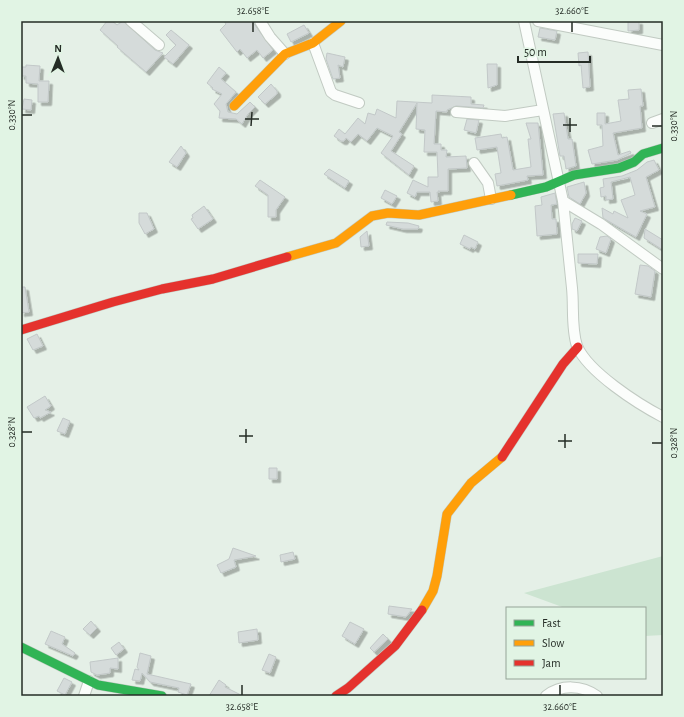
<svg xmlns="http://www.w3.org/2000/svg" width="684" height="717" viewBox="0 0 684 717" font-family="'Alegreya Sans',sans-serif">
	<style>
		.green { fill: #cce4d1 }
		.building { fill: #d5dbda; stroke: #c2c8c8; filter: url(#shadow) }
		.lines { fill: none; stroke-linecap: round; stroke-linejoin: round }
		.street-casing { stroke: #c1cac2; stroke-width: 12 }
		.fast-casing { stroke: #c1cac2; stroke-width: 10 }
		.slow-casing { stroke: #c1cac2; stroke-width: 10 }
		.jam-casing { stroke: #c1cac2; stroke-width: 10 }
		.street { stroke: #fbfdfb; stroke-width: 10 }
		.fast { stroke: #30b455; stroke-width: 9 }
		.slow { stroke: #ff9f0a; stroke-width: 9 }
		.jam { stroke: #e5322d; stroke-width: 9 }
		.ticks { fill: none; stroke: #252c26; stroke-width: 1.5 }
		.neatline { fill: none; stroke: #252c26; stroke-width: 1.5 }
		.ticks-label { font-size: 10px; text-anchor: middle; fill: #252c26 }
	</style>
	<defs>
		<filter id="shadow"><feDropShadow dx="3.5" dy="3.5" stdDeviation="0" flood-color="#0004"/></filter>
	</defs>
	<rect width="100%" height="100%" fill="#e5f0e7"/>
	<!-- green -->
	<path class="green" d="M663 556V635L645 636V608H565L524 593Z"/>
	<!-- building -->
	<path class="building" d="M107 21H112L117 25 123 21 155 50 163 53 146 72 117 47 118 46 100 30Z
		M224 21H252L273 50 263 58 257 50 247 58 240 49 237 52 220 30 226 24Z
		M628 21H639V30L628 31Z
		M304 25 309 33 291 42 287 34Z
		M540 28 557 31 555 40 538 37Z
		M171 30 189 45 173 64 164 57 176 45 166 35Z
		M588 52 590 87 583 88 581 65 579 66 578 53Z
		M327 53 345 57 343 67 338 65 340 78 333 79 326 59Z
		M487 64H497V85L488 88Z
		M26 65 40 66 39 81H49L48 102H38V84L26 83V76H21V67H26Z
		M219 67 226 73 221 79 236 92 226 104 228 112 237 114 250 102 255 107 248 114 242 124 236 119 219 118 220 111 214 104 222 94 212 89 213 88 207 83Z
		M271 84 277 91V94L265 104 258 97Z
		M641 89 643 106H640L642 128 613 133 618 155 630 151 631 153 617 160 592 164 588 150 603 146 602 125H597V113H605V124L621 121 618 100 629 99 628 90Z
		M432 95 471 97V104L484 105 483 108 456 106 447 110V112L436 111 434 144H441V150H447L446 157 466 156 467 168 448 169V191H438L440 192H437L438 201 431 202 430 192H417L415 197 407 193 413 180 428 187V177H438L437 152H424L425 130 416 129 417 103 399 132 402 134 391 151 414 166 409 175 381 153 393 136 377 128 367 141 358 134 351 142 346 138 344 141H341L334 136 339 129 345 134 358 118 365 124 368 113 375 115 377 109 396 118 397 101 432 103Z
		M24 99 32 100 31 110 22 109Z
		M564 113 568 139H572L576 166 566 169 564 156H560L553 114Z
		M467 119 479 120 476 133 464 130Z
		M526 123H538L543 175 527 176 528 180 497 186 495 174 501 173 497 147 477 150 475 138 501 134 502 138 507 137 513 170 531 167 528 139H531Z
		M181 146 186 153 177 167 169 162Z
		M654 160 659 170 646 177 655 207 640 211 647 214 636 237 603 218 602 208 613 214 614 211 628 218 621 200 635 195 630 177 611 182 613 199 606 200V196L601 197 600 188 604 187 603 179 622 176 637 170 647 162Z
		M329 169 349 181 345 188 324 174Z
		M260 180 285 197 276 210V217H268V195L255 186Z
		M584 182 586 193 580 204 569 197 567 187Z
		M385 190 397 196 392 204 381 198Z
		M555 193 557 204 551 205 552 219H556L557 234 537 236 535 206 542 205 541 197Z
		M204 206 213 219 198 229 191 219 193 218 192 215Z
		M139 213H147L154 229 145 234 139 223Z
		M575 218 582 221 577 231 572 229V224Z
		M387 222 408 223 419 226 418 229H403L386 225Z
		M645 229 663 240V250L644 238Z
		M367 231 369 246 361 247 360 237Z
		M464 235 478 242 475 249 471 247 470 249 460 244Z
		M607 236 611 239 606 253 596 249 600 237Z
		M578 254H598L597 264 578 263Z
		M640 265 648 266 655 271 651 297 635 294Z
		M21 287H25L29 312 21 313Z
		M37 334 43 346 33 350 27 339Z
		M45 396 51 406 45 410 51 412 40 418 39 416 34 418 27 407Z
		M63 418 70 421 65 434 57 431Z
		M269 468H277V479H269Z
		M233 548 256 556 234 560 236 567 221 573 217 565 229 559Z
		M293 552 295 559 281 562 280 555Z
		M389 606 412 609 406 617 388 614Z
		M91 621 97 628 90 635 83 629Z
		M350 622 364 629 355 644 342 636Z
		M257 629 258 640 239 643 238 632Z
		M51 631 65 637 62 644 75 653 73 656 45 644Z
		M383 634 388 639 374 652 370 648Z
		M119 642 124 649 116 655 111 648Z
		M140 653 151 656 147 674 191 684 187 695 178 692 179 688 150 682 142 673 140 681 132 680 135 669 139 670 137 667Z
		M269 654 276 657 270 673 262 670Z
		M118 658V669L110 668V673L97 675 91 672 90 662Z
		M64 678 72 682 65 695 57 691Z
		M219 680 226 685 225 687 243 696H209Z"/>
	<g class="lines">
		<!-- street casing -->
		<g class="street-casing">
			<path id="street" d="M131 21 159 45
				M260 21 270 37 285 54
				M524 21 563 201 601 224 663 269
				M538 21 663 45
				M313 43 331 92 335 95 359 103
				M456 112 505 116 543 110
				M652 123 663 119
				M474 163 488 183 491 199
				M563 201C566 230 569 259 572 288 574 307 571 328 577 346 588 372 638 404 663 417
				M84 696 89 681
				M546 696C561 684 582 685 597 696"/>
		</g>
		<!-- fast casing -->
		<g class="fast-casing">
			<path id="fast" d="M511 195 546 187 574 175 619 168 634 162 643 154 663 148
				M21 647 98 685 162 696"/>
		</g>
		<!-- slow casing -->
		<g class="slow-casing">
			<path id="slow" d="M234 106 285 54 313 43 341 21
				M287 257 336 243 372 216 388 213 419 215 511 195
				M422 610 433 591 437 576 447 514 471 483 502 457"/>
		</g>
		<!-- jam casing -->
		<g class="jam-casing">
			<path id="jam" d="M21 330 113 302 162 289 213 279 287 257
				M502 457 563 364 578 347
				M336 696 348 688 395 646 422 610"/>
		</g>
		<!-- street -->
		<use href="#street" class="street"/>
		<!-- fast -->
		<use href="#fast" class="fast"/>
		<!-- slow -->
		<use href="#slow" class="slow"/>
		<!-- jam -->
		<use href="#jam" class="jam"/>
	</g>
	<!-- ticks -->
	<path class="ticks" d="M253 32V22M572 32V22M22 115H32M245 119H259M563 125H577M251 126 252 112M652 126H662M570 132V118M22 432H32M239 436H253M558 441H572M246 443V429M652 443H662M565 448V434M242 695V685M560 695V685"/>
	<!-- border -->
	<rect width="684" height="717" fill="none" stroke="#e1f4e4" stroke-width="44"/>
	<!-- legend -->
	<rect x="506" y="607" width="140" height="72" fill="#e1f4e4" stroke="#96a498"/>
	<rect x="514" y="620" width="20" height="6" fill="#30b455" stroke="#96a498"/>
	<text x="542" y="627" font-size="12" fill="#252c26">Fast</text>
	<rect x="514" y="640" width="20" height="6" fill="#ff9f0a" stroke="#96a498"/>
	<text x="542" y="647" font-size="12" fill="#252c26">Slow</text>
	<rect x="514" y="660" width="20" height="6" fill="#e5322d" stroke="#96a498"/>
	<text x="542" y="667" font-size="12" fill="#252c26">Jam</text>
	<!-- north arrow -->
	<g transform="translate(58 58) rotate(1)" stroke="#e1f4e4" stroke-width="3" paint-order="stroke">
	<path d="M0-3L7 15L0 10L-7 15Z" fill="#252c26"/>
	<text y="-6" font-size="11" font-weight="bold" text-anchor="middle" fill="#252c26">N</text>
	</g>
	<!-- scale -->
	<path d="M518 56v6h72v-6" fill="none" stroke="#252c26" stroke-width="2"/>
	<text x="524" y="56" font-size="12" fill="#252c26" stroke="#e1f4e4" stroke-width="3" paint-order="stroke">50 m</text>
	<rect x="22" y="22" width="640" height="673" class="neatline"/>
	<g class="ticks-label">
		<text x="253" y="14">32.658°E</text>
		<text x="572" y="14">32.660°E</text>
		<text transform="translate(11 115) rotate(-90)" y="4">0.330°N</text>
		<text transform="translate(673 126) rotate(-90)" y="4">0.330°N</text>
		<text transform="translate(11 432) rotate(-90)" y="4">0.328°N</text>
		<text transform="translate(673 443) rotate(-90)" y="4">0.328°N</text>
		<text x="242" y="710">32.658°E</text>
		<text x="560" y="710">32.660°E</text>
	</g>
</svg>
